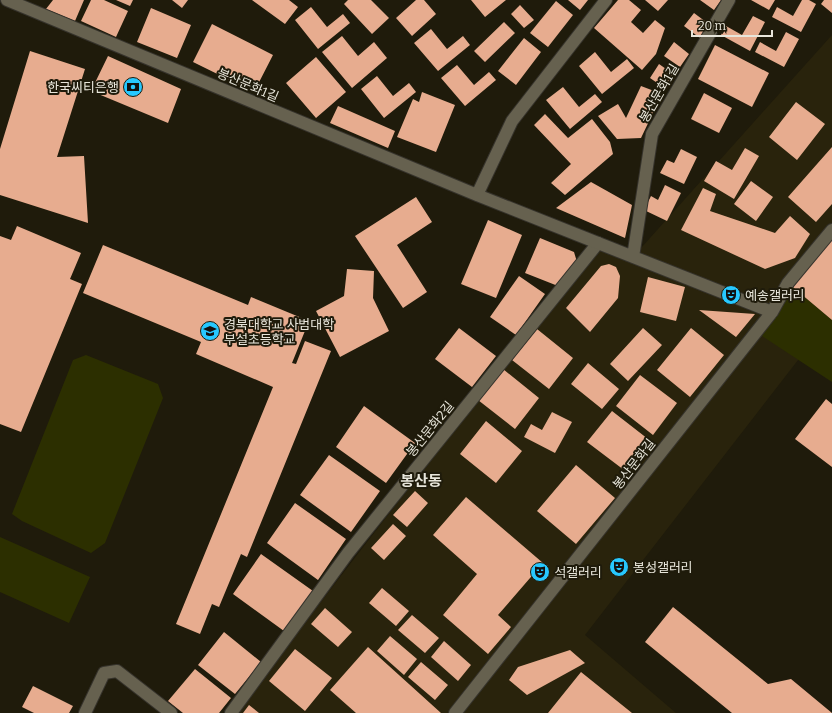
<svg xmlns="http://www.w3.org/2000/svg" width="832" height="713" viewBox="0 0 832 713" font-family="Bitter,'Noto Sans KR',serif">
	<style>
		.built { fill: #29230c }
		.green { fill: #2c2f00 }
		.building { fill: #e7ac8f }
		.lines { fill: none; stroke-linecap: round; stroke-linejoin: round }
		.service-casing { stroke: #36332c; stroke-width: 14 }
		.minor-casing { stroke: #36332c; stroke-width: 14 }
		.service { stroke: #66614f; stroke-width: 12 }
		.minor { stroke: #66614f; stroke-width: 12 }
		.labels { text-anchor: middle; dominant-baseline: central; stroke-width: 4; stroke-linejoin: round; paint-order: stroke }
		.street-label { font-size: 13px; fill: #e8e6db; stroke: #1f1b0b }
		.poi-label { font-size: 13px; fill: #e8e6db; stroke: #1f1b0b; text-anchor: start }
		.quarter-label { font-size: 15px; font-weight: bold; fill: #e8e6db; stroke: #1f1b0b }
	</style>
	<rect width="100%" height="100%" fill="#1f1b0b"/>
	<!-- built -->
	<path class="built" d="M832 35V330L826 324 585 635 676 713H235L598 243 633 257Z"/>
	<!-- green -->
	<path class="green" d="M788 283 832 320V382L756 332Z
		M86 355 158 384 163 398 105 543 91 553 22 521 12 514 73 360Z
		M0 537 90 577 69 623 0 592Z"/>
	<!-- building -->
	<path class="building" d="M53 0H84L75 21 46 9Z
		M91 0H104L128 11 116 37 81 21Z
		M116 0H133L130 6Z
		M172 0H188L182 8Z
		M252 0H289L298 7 285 24Z
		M348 0H371L389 18 372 34 344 4Z
		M416 0H424L436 14 412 36 396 18Z
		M471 0H506L485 17Z
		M568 0H588L580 10Z
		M618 0H629L641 10 631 22 643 33 655 20 665 28 656 54 642 70 594 28Z
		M645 0H668L658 11Z
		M700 0H721L714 10Z
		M751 0H775L769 10Z
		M802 0H809L816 4 801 32 772 17 777 7 793 16Z
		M824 0H832V13L821 4Z
		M556 1 573 15 548 47 530 33Z
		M520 5 534 20 524 28 511 14Z
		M311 7 327 27 343 14 350 23 318 49 295 20Z
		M151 8 191 25 177 58 137 42Z
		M694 13 710 25 700 38 684 26Z
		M753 16 765 22 750 51 721 35 726 26 742 35Z
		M504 22 515 33 485 62 474 51Z
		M212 24 273 55 254 92 193 62Z
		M431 29 447 49 463 36 470 45 438 71 414 43Z
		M786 32 799 39 784 67 755 52 760 42 776 51Z
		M342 36 358 56 374 42 387 58 352 88 322 52Z
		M524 38 541 52 516 85 498 71Z
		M674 42 689 54 680 67 664 56Z
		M715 45 769 73 752 107 698 79Z
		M30 51 85 69 57 157 84 156 88 223 0 195V149Z
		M595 52 611 72 627 59 634 68 602 94 579 66Z
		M108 56 181 89 168 123 91 91Z
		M316 57 346 92 316 118 286 83Z
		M659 64 676 76 666 89 650 78Z
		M457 65 474 85 489 72 496 80 465 106 441 78Z
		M377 76 393 96 409 83 416 92 384 118 361 89Z
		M641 86 662 94 641 138 617 139 598 116 618 104 626 118Z
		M563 87 579 107 595 94 602 102 570 129 546 100Z
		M422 92 455 105 436 152 397 137 413 99 419 102Z
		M704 93 732 108 719 133 691 119Z
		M796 102 825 124 797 160 769 137Z
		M338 106 395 131 388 148 330 123Z
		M545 114 568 138 592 119 610 142 613 154 565 195 551 183 571 164 534 125Z
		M832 147V204L816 222 788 197Z
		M745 148 759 156 734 199 704 181 716 161 732 170Z
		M681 149 697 157 684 184 660 173 667 160 674 163Z
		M751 181 773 197 756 221 734 204Z
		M591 182 632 205 625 238 556 208Z
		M665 185 681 193 667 221 644 210 651 196 658 200Z
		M703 188 716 194 710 211 775 233 790 216 810 234 795 258 765 269 681 230Z
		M416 197 432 222 397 245 427 292 403 308 355 236Z
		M488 220 522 235 496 298 461 284Z
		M17 226 81 253 70 279 82 284 21 432 0 424V236L11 240Z
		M832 230V320L788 283Z
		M540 238 574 252 577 262 558 286 525 273Z
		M103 245 248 305 251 297 309 321 292 363 296 364 305 341 331 351 247 557 241 554 219 607 212 604 200 634 176 624 273 387 196 354 201 342 83 293Z
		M609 264 616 267 620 276 618 298 590 332 566 308 601 266Z
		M347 269 374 271 373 298 389 331 340 357 316 311 344 296Z
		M519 276 545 294 516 335 490 317Z
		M648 277 685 287 676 321 640 312Z
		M699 310 755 314 736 337Z
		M459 328 496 356 472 387 435 359Z
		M643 328 662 345 628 381 610 364Z
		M691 328 724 355 690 397 657 370Z
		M537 329 573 358 549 389 512 360Z
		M588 363 619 389 602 409 571 384Z
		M503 369 539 398 515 429 478 400Z
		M640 375 677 403 653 435 616 406Z
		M826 399 832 404V467L795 439Z
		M364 406 415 443 386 483 336 447Z
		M612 411 648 439 624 470 587 442Z
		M552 412 572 422 555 453 524 437 531 424 542 430Z
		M486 421 522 451 496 483 460 454Z
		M329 455 380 491 351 532 300 495Z
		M576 465 615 498 576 544 537 511Z
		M415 491 428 503 407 527 393 515Z
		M466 497 543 563 498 615 511 627 488 654 443 615 477 574 433 535Z
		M295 503 346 539 318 580 267 543Z
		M393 524 406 536 384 560 371 548Z
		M261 554 313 591 284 631 233 594Z
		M382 588 409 611 396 626 369 603Z
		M673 607 768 684 791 679 832 713H732L645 642Z
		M325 608 352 632 338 647 311 624Z
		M412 615 439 638 425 653 398 630Z
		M224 632 261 662 235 694 198 665Z
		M390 636 417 659 404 675 377 651Z
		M444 641 471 665 458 681 431 657Z
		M368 647 441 713H356L330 690Z
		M295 649 332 678 305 711 269 681Z
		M570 650 585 663 527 695 509 680 518 667Z
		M421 662 448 685 435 700 408 677Z
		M195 669 231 698 219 713H183L168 701Z
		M581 672 632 713H548Z
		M33 686 73 706 69 713H34L22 707Z
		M249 705 259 713H243Z"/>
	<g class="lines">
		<!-- service casing -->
		<g class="service-casing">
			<path id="service" d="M85 713 104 673 117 671 171 713
				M231 713 348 553 598 243"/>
		</g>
		<!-- minor casing -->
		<g class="minor-casing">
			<path id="minor" d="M7 0 477 195 772 312
				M477 195 512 121 606 0
				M633 257 652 134 729 0
				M455 713 772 312 788 283 832 230"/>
		</g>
		<!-- service -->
		<use href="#service" class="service"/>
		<!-- minor -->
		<use href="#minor" class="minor"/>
	</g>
	<!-- icons -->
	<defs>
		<g id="bank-disc" transform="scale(1)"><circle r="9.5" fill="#27c8ff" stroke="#1f1b0b"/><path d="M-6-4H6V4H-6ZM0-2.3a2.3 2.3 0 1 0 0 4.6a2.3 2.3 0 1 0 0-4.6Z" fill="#111"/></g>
		<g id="theatre-disc" transform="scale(1)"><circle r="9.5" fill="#27c8ff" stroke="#1f1b0b"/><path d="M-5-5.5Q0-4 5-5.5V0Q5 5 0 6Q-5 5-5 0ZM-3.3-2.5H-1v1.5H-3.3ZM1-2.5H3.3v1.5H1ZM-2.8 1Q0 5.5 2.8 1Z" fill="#111"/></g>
		<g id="school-disc" transform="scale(1)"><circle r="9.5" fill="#27c8ff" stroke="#1f1b0b"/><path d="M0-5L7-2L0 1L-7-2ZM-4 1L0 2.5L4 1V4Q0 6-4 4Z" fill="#111"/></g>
	</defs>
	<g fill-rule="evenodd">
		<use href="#bank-disc" x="133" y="87"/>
		<use href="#theatre-disc" x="731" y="295"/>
		<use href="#school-disc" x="210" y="331"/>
		<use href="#theatre-disc" x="619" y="567"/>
		<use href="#theatre-disc" x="540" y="572"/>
	</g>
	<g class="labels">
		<!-- street labels -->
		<g class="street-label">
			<text transform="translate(248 85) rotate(23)">봉산문화1길</text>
			<text transform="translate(659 93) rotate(-60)">봉산문화1길</text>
			<text transform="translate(430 429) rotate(-51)">봉산문화2길</text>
			<text transform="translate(634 464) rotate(-52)">봉산문화길</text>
		</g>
		<!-- poi labels -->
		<g class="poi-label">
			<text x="119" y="87" text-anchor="end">한국씨티은행</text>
			<text x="745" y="295">예송갤러리</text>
			<text x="224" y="324">경북대학교 사범대학<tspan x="224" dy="15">부설초등학교</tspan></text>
			<text x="633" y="567">봉성갤러리</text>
			<text x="554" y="572">석갤러리</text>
		</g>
		<!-- quarter labels -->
		<g class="quarter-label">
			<text x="421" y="481">봉산동</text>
		</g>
	</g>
	<!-- scale -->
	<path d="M692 30v6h80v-6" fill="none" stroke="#e8e6db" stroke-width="2"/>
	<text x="698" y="30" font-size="12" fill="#e8e6db" stroke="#1f1b0b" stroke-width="3" paint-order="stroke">20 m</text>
</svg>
